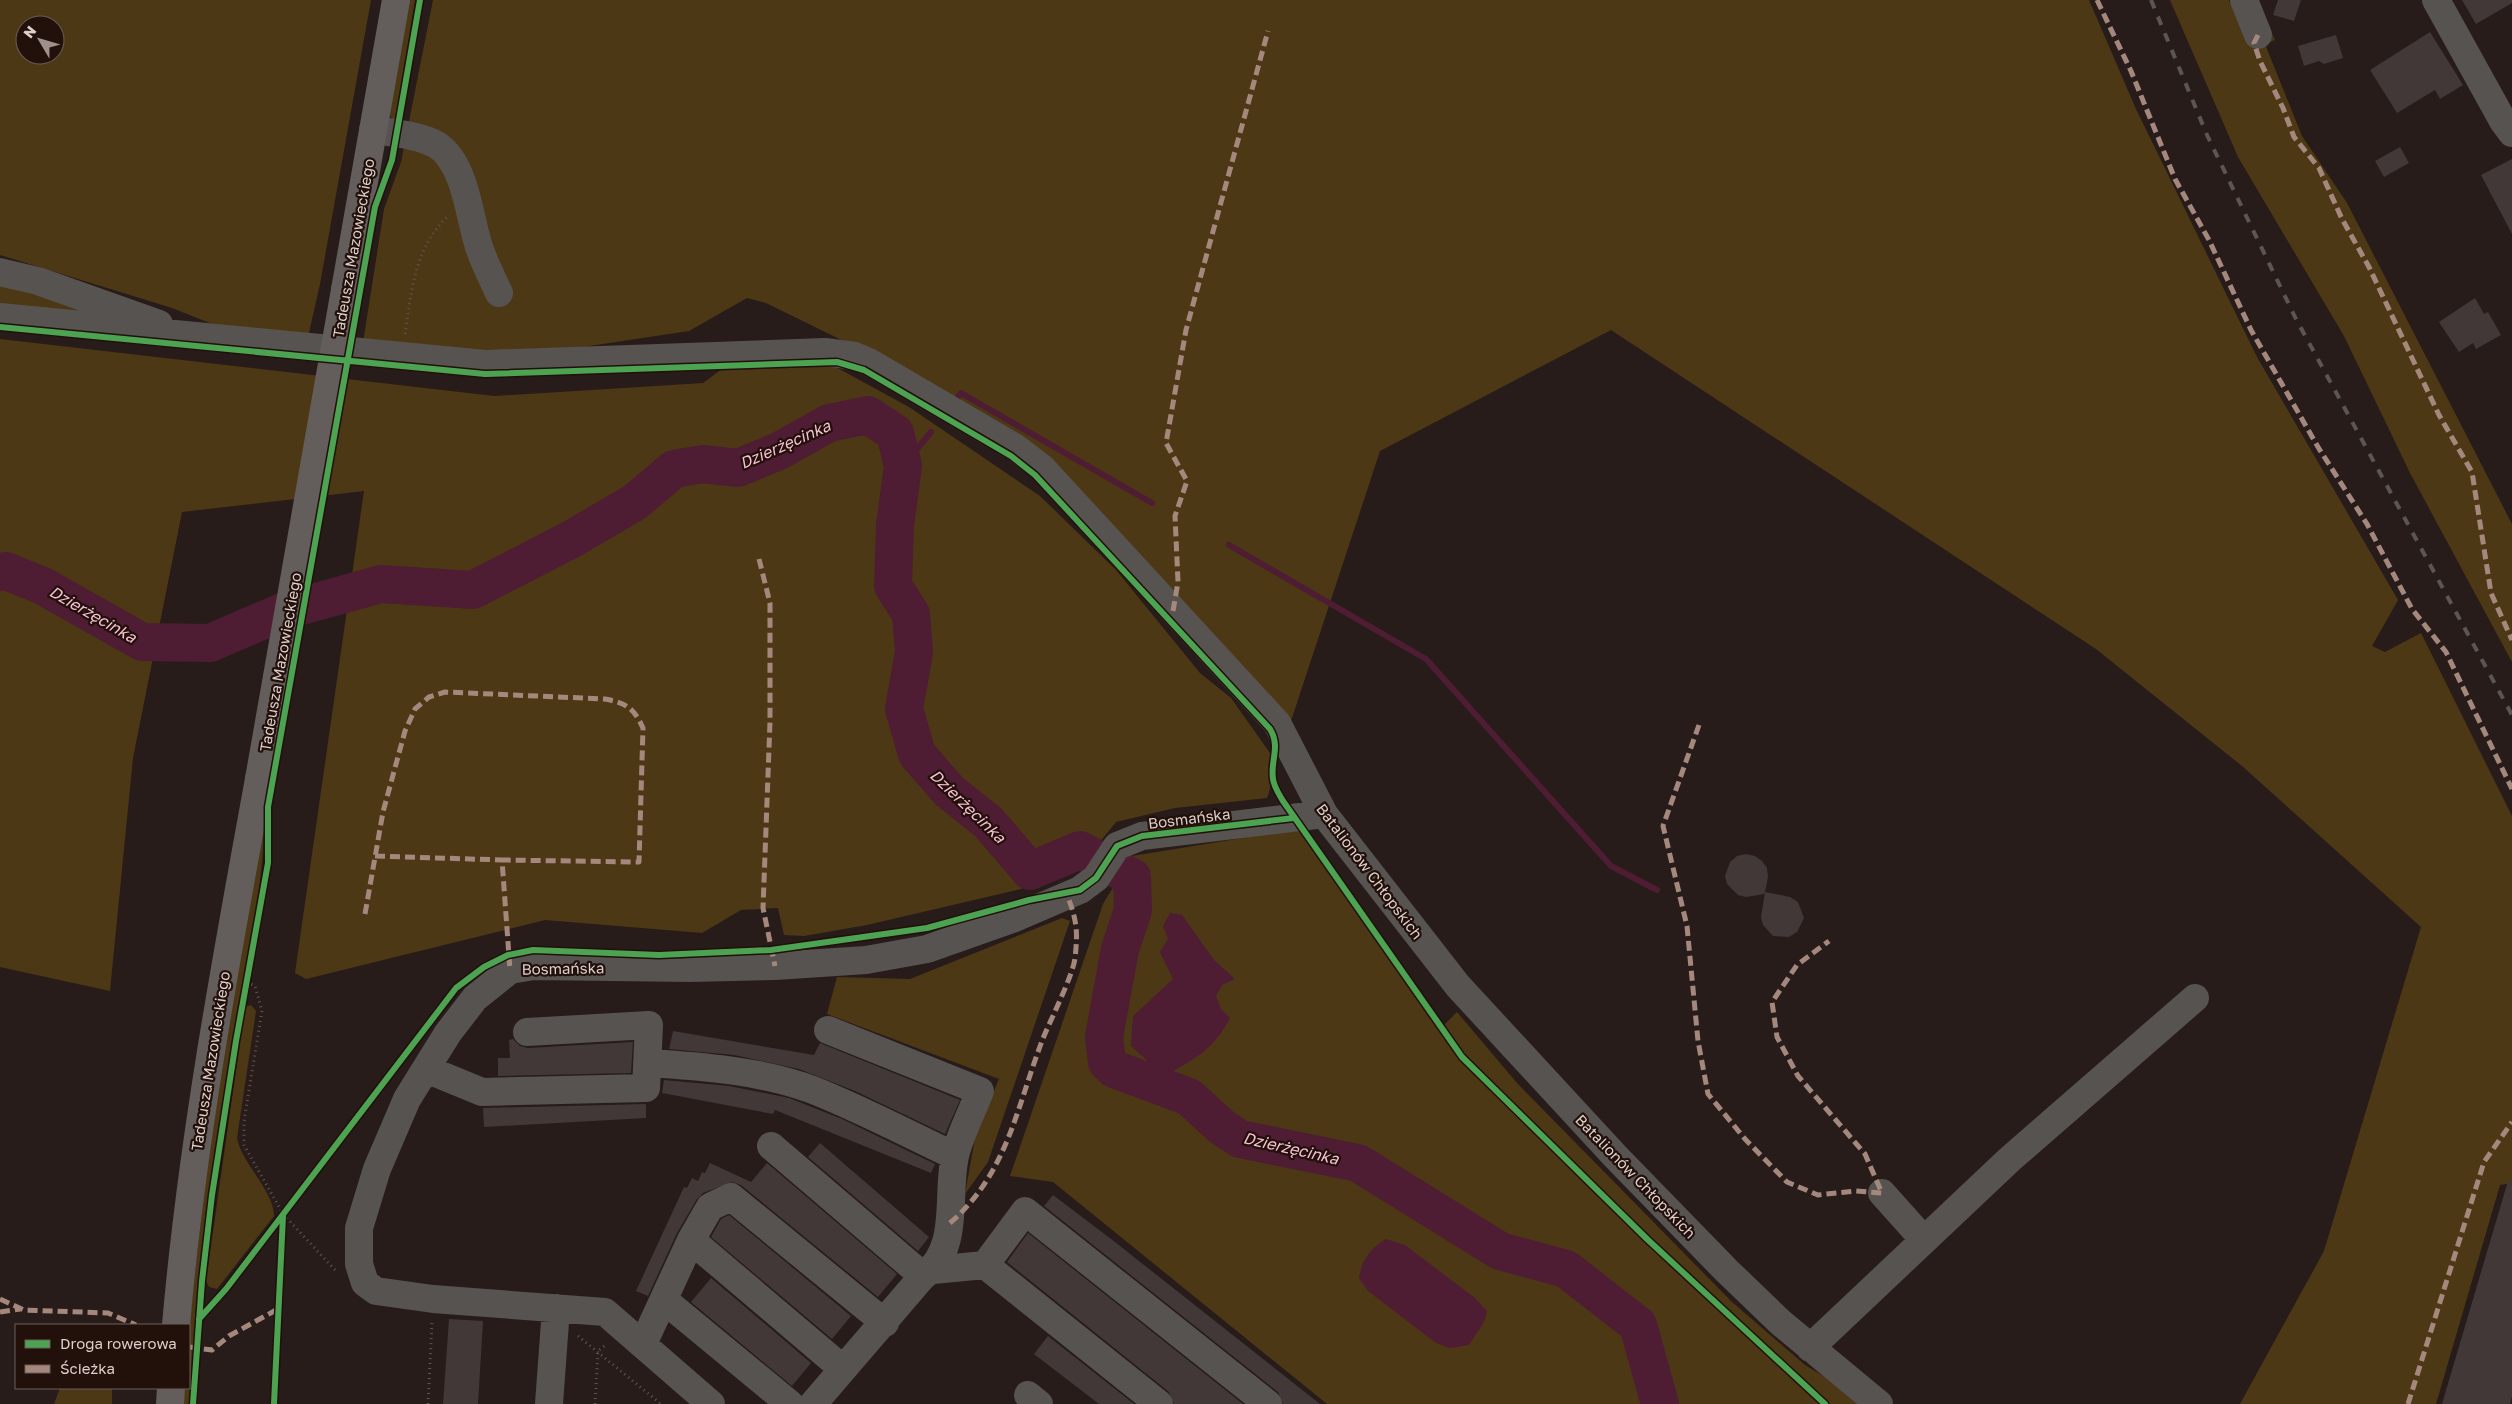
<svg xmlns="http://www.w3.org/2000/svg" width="2512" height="1404" viewBox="0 0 2512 1404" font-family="'Golos Text',sans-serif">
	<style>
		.green { fill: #4d3815; fill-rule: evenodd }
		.water { fill: #4e1c33 }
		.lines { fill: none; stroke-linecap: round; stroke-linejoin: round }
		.stream { stroke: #4e1c33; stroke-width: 6 }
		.river { stroke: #4e1c33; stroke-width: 38 }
		.building { fill: #423838 }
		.path { stroke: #5b5655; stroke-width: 3; stroke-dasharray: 1 4; stroke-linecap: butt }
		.minor { stroke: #575351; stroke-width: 28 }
		.major { stroke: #635d5b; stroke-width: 28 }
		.rail { stroke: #5b5654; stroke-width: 4; stroke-dasharray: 9 9; stroke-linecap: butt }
		.major-bridge { stroke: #635d5b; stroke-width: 28 }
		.quiet { stroke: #a5887d; stroke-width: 5; stroke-dasharray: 10 5; stroke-linecap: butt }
		.cycleway-casing { stroke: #22100b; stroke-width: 9 }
		.cycleway { stroke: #4ca352; stroke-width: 6 }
		.labels { text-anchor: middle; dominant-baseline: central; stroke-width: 4.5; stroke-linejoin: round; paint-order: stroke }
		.street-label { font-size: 15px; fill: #ddcfcb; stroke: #22100b }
		.water-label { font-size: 16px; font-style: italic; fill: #f7bfd3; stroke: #22100b }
	</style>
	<rect width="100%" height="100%" fill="#271c1a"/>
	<!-- green -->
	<path class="green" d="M0 0H371L320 284 308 337 230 331 172 308 0 255ZM25 25H55V55H25Z
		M407 0H415L395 125 388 112Z
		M433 0H2089L2136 109 2257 357 2398 600 2372 646 2385 652 2421 633 2512 816V1183L2500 1185 2436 1404H2240L2324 1251 2421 927 2242 766 2096 649 1611 330 1380 451 1290 724 1163 582 917 377 766 303 747 298 689 331 489 361 362 349 384 209 401 162Z
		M2170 0H2229L2235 13 2259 5 2275 40 2265 44 2302 136 2347 203 2512 524V662L2410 473 2344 336 2238 157Z
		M0 284 146 325 0 309Z
		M0 339 494 396 703 383 722 369 832 365 909 407 1040 496 1116 570 1200 673 1231 698 1272 756C1269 770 1273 785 1267 798L1175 808 1116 822 1082 864 1021 889 867 925 804 936 784 935 778 908 741 910 702 933 545 920 306 979 295 973 364 491 182 512 133 758 110 991 0 967Z
		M264 825C263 898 243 971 232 1043 213 1162 196 1283 190 1404H181L183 1388H189V1325L216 1086Z
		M1299 829 1459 1059 1645 1241 1820 1404H1327L1053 1182 1010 1176 1103 904 1132 856Z
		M1062 918 1070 921 988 1162 965 1194 975 1138 999 1079 827 1014 837 977 910 979Z
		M251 1005 256 1011 237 1138C242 1164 274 1191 274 1216L217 1289 209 1287 206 1281 245 1007Z
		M1457 1012 1517 1083 1731 1301 1805 1365 1825 1377 1858 1404H1829L1649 1237 1464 1054 1443 1026Z
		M60 1388H112V1404H54Z"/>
	<!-- water -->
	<path class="water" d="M1170 913 1182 915 1214 960 1235 979 1222 985 1216 996 1221 1009 1230 1018C1213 1050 1195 1059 1164 1076L1131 1046 1133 1016 1173 979 1160 952 1168 939 1163 926Z
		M1386 1239 1405 1245 1475 1298 1487 1311 1484 1322 1469 1345 1450 1348 1436 1343 1368 1291 1359 1278C1362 1259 1370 1249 1386 1239Z"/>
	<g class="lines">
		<!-- stream -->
		<path class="stream" d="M952 405 961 393 1152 503
			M903 466 931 432
			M1229 545 1426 659 1611 866 1657 890"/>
		<!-- river -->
		<path class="river" d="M0 572 6 571 43 586 142 642 210 643 287 610 381 584 473 590 570 540 635 502 674 469 703 464 738 468 779 451 829 423 868 415 895 433 903 466 895 525 893 586 911 614 914 652 904 709 917 754 949 791 988 822 1030 871 1080 850 1132 877 1133 910 1120 949 1104 1037 1107 1062 1114 1069 1189 1097 1223 1128 1240 1139 1358 1163 1500 1251 1566 1269 1638 1325 1660 1404"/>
	</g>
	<!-- building -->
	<path class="building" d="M2278 0H2301L2294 21 2273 15Z
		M2462 0H2512V3L2476 24Z
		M2430 32 2463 85 2440 99 2435 90 2397 113 2370 70Z
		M2336 35 2343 58 2324 64 2319 61 2304 66 2298 46Z
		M2400 147 2409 163 2384 177 2375 161Z
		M2512 159V234L2481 175Z
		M2475 298 2484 314 2488 312 2501 335 2476 349 2473 343 2459 352 2439 322Z
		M1746 854 1755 856 1762 861 1767 868 1768 877 1765 892 1790 897 1798 902 1804 918 1797 932 1789 937 1773 936 1763 925 1761 917 1765 892 1764 894 1746 897 1738 895 1727 884 1725 876 1730 862 1737 856Z
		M673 1031 814 1055 820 1043 960 1100 945 1134 855 1091 799 1069 734 1055 669 1049Z
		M513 1039 520 1046 528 1048 633 1042 631 1073 498 1076V1058H510L509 1040Z
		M664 1080 729 1086 789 1098 842 1119 935 1164 931 1173 775 1110 773 1114 662 1093Z
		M646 1104V1118L484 1127 483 1108Z
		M820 1143 929 1237 918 1251 808 1157Z
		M710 1163 751 1182 767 1163 897 1274 878 1297 741 1185 732 1182 703 1193 697 1199 677 1233 648 1296 636 1291 684 1187 687 1188 692 1178 698 1181 702 1172 705 1173Z
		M2508 1181 2512 1182V1396L2510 1404H2442Z
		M1053 1195 1115 1242 1320 1404H1283L1278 1392 1044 1206Z
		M729 1215 851 1316 832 1339 711 1237 721 1219Z
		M1028 1233 1243 1404H1174L1169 1392 1007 1262Z
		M711 1278 811 1363 792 1386 691 1302Z
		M449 1319 483 1321 478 1404H443Z
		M1048 1336 1134 1404H1099L1034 1354Z"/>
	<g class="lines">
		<!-- path -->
		<path class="path" d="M405 334C412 289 414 249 448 216
			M247 982 255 986 262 1011 244 1121V1145L283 1214 335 1270
			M578 1336 661 1404
			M428 1404 432 1322
			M595 1404 598 1351 607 1344"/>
		<!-- minor -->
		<path class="minor" d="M2244 0 2258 35
			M2436 0 2503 121 2512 133
			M373 130C393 133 419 135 437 145 466 164 469 217 479 247 484 262 492 278 499 293
			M0 272 38 281 159 324
			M0 317 485 364 825 352 855 356 869 362 1016 448 1042 468 1277 723 1324 814 1458 986 1615 1156 1727 1271 1780 1322 1879 1404
			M647 1063C700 1066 763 1071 813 1090 861 1109 908 1134 955 1156
			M426 1069 482 1092 646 1088 649 1025 527 1032
			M771 1146 923 1276
			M1882 1193 1924 1240
			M691 1240 843 1369
			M985 1265 1025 1211 1268 1404
			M933 1270 985 1265 1159 1404
			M664 1300 790 1404
			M643 1344 691 1240 710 1207 731 1197 885 1323
			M1810 1348 2010 1159 2195 998
			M1028 1395 1039 1404
			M549 1404 556 1308
			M711 1404 605 1312 433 1299 376 1291 365 1283 359 1264V1228L377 1169 407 1099 448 1033 475 998 510 970 534 966 690 968 775 966 866 960 927 949 1015 918 1080 890 1096 878 1117 846 1142 836 1324 814
			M813 1404 923 1276C961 1249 946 1195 955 1156 960 1134 972 1112 980 1091L828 1030"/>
		<!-- major -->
		<path class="major" d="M345 290 396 0
			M176 1325C192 1141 226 960 259 779
			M170 1404 171 1388"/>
		<!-- rail -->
		<path class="rail" d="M2151 0 2207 135 2296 319 2512 715"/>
		<!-- major-bridge -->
		<path class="major-bridge" d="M259 779 345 290"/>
		<!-- quiet -->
		<path class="quiet" d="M2097 0 2131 71 2175 179 2209 240 2251 330 2318 447 2367 524 2412 609 2446 652 2512 789
			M2258 35 2254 43 2260 61 2283 108 2294 137 2319 168 2342 219 2369 267 2439 415 2472 472 2491 593 2512 640
			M759 559 770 603V722L763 908 775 966
			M1173 611 1178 582 1175 516 1187 481 1166 443 1186 330 1268 31
			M1699 725 1663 826 1687 926 1698 1041 1708 1094 1745 1139 1787 1182 1818 1195 1856 1191 1882 1193 1865 1154 1798 1076 1777 1037 1772 1002 1797 965 1829 941
			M375 856 502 860
			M365 914 383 812 405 731 415 709 429 697 445 692 605 699C626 703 634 708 643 728L639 862 502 860 510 970
			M950 1223C1009 1172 1017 1104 1044 1036 1052 1017 1073 975 1075 958 1078 932 1077 920 1067 895
			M0 1299 24 1310 108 1313 136 1325
			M0 1312 20 1309
			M189 1347 212 1350 229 1336 278 1309
			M2408 1404 2484 1162 2512 1122"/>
		<!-- cycleway casing -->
		<g class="cycleway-casing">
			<path id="cycleway" d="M0 327 485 374 837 362 864 370 1011 456 1035 475 1270 729C1281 747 1270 761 1273 779 1274 787 1279 794 1283 801L1462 1057 1647 1239 1825 1404
				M199 1319 226 1289 456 988 484 967 508 955 533 950 659 955 771 950 927 928 1029 900 1080 890 1096 878 1117 846 1142 836 1294 818
				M193 1404 202 1281 212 1195 236 1041 268 863V807L375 207 392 160 420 0
				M274 1404 283 1216"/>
		</g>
		<!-- cycleway -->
		<use href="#cycleway" class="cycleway"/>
	</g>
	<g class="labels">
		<!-- street labels -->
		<g class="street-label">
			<text transform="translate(353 248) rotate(-80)">Tadeusza Mazowieckiego</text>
			<text transform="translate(280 662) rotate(-80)">Tadeusza Mazowieckiego</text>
			<text transform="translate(1189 818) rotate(-7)">Bosmańska</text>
			<text transform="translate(1370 871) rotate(53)">Batalionów Chłopskich</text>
			<text transform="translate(563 968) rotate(-1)">Bosmańska</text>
			<text transform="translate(210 1061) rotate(-81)">Tadeusza Mazowieckiego</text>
			<text transform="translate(1636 1176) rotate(46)">Batalionów Chłopskich</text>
		</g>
		<!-- water labels -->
		<g class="water-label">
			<text transform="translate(785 444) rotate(-24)">Dzierżęcinka</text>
			<text transform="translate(93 614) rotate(30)">Dzierżęcinka</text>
			<text transform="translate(968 806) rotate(44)">Dzierżęcinka</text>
			<text transform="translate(1291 1148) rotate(13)">Dzierżęcinka</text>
		</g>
	</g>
	<!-- legend -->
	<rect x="15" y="1324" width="175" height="65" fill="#22100b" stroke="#6d5c58"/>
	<rect x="25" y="1340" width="25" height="8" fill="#4ca352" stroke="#6d5c58"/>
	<text x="60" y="1349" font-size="15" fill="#ddcfcb">Droga rowerowa</text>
	<rect x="25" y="1365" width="25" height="8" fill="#a5887d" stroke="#6d5c58"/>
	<text x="60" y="1374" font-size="15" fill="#ddcfcb">Ścieżka</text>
	<!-- north arrow -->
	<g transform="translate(40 40) rotate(308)"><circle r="24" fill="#22100b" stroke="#6d5c58"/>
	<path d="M0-4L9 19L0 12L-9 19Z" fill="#9d908d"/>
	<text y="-8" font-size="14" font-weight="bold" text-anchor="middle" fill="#ddcfcb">N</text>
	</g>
</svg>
